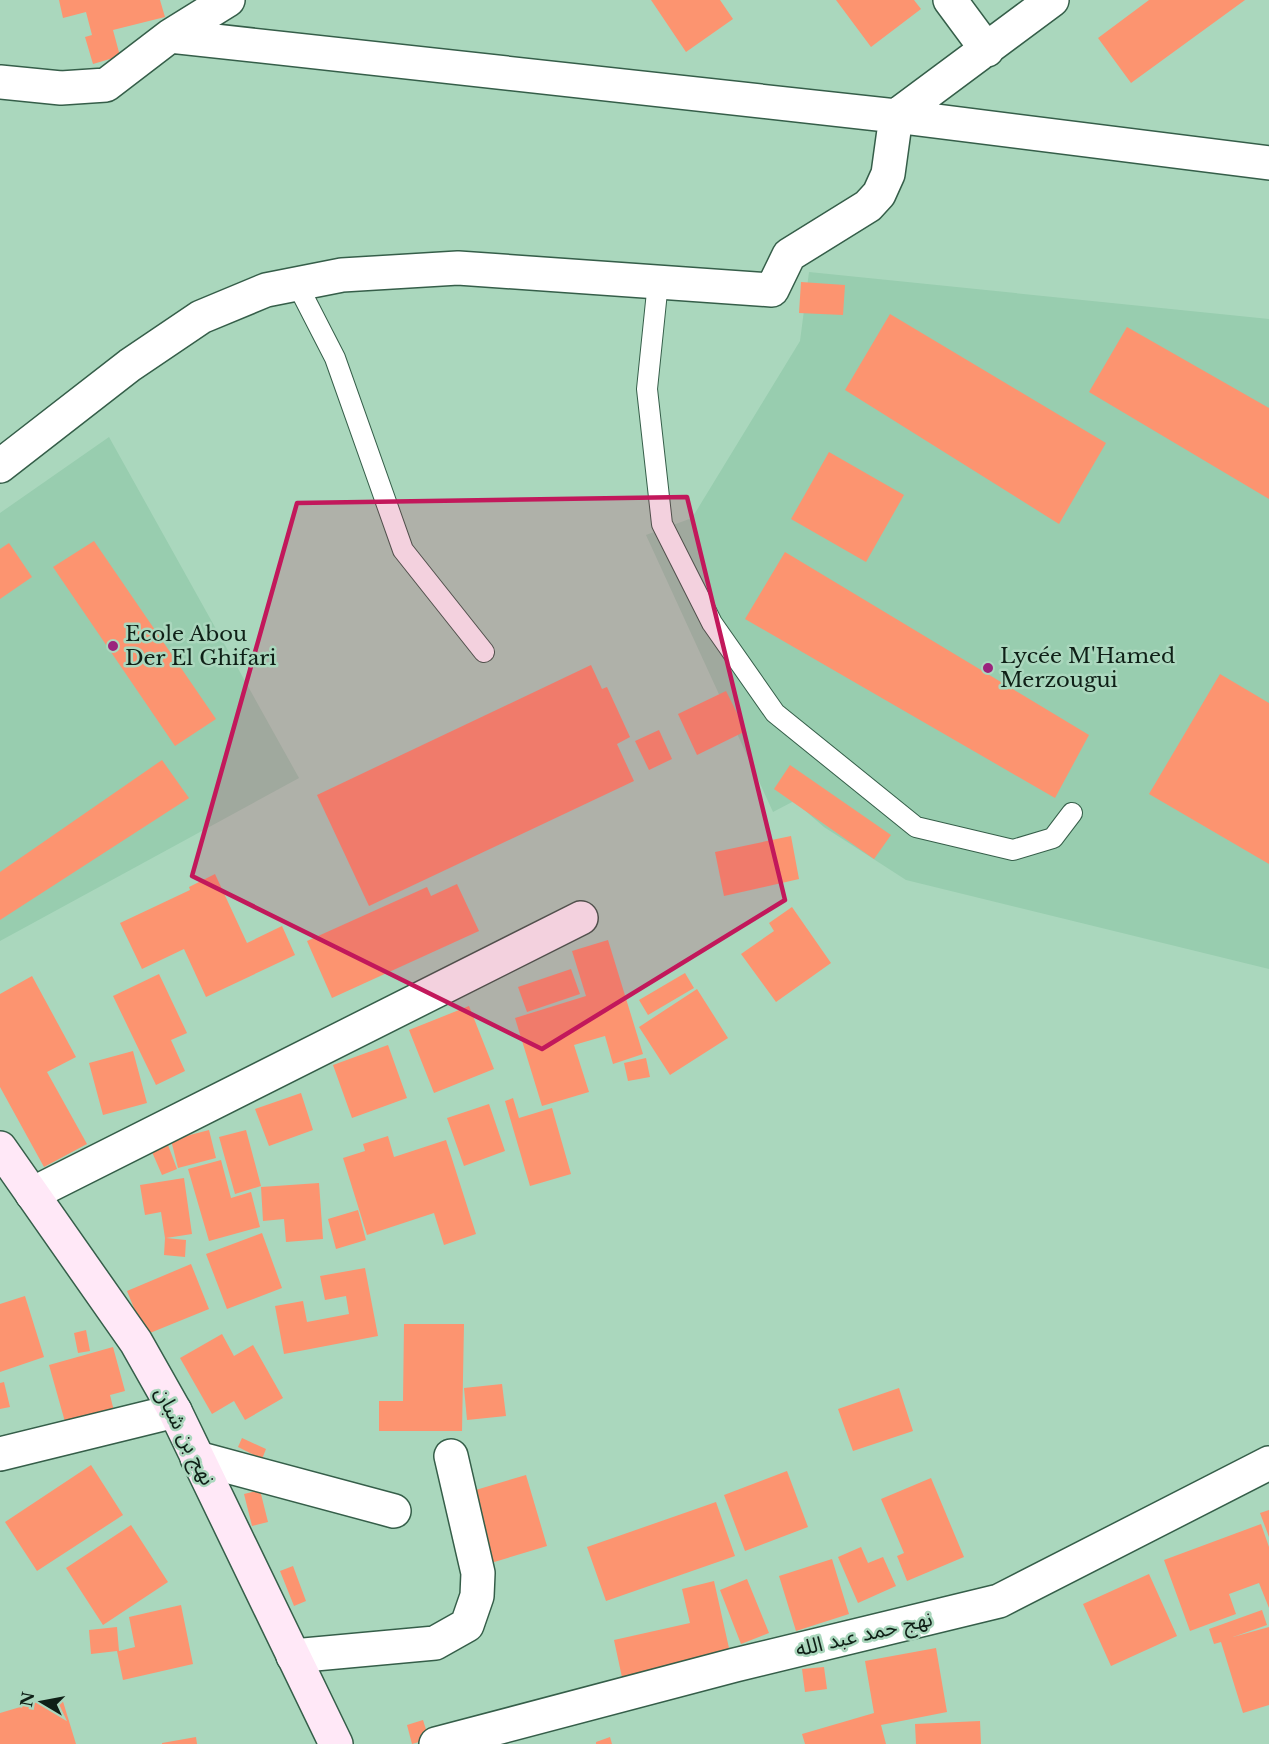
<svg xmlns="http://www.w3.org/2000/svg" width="1269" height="1744" viewBox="0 0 1269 1744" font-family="'Libre Baskerville','Noto Sans Arabic',serif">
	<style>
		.built { fill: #98cdaf }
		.building { fill: #fc9470 }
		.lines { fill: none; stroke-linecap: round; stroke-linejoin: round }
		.lane-casing { stroke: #355e49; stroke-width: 22 }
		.street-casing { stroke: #355e49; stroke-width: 36 }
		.secondary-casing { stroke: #355e49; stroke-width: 36 }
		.lane { stroke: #fff; stroke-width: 20 }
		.street { stroke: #fff; stroke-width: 33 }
		.secondary { stroke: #ffe8f7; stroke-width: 33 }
		.marked { fill: #c2185b; fill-opacity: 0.2; stroke: #c2185b; stroke-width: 4.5; stroke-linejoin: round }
		.poi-dot { fill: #9a237d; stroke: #aad7bd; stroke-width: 2 }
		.labels { text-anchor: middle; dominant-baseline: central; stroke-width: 5; stroke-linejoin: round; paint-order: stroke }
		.poi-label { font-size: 21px; fill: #0f2017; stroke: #aad7bd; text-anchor: start }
		.street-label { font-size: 21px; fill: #0f2017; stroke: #aad7bd }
	</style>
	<rect width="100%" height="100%" fill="#aad7bd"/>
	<!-- built -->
	<path class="built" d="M809 272 1269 319V969L906 880 824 827 794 801 773 812 646 535 692 518 800 341Z
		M109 437 299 778 0 941V513Z"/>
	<!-- building -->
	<path class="building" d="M59 0H160L165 17 113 30 120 56 93 64 85 37 92 35 86 12 63 18Z
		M651 0H720L733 19 686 52Z
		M836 0H914L921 9 871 47Z
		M1149 0H1245L1131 83 1098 38Z
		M801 282 845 285 843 315 799 313Z
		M890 314 1106 443 1059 524 845 390Z
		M1127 327 1269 408V499L1089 392Z
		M829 452 904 495 866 562 791 519Z
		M94 541 216 719 175 746 53 567Z
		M9 543 32 577 0 599V549Z
		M785 552 1089 735 1055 798 745 619Z
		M591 665 602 689 607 687 630 737 617 744 634 781 369 906 317 795Z
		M1220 674 1269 703V864L1149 794Z
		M726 691 746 731 697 755 678 714Z
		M659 730 672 759 649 770 635 741Z
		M162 760 189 798 0 920V872Z
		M790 765 891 835 874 859 774 789Z
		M791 836 799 879 724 896 715 852Z
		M215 874 247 943 282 926 295 955 206 997 184 949 142 969 120 923 190 890 189 887Z
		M457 884 479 931 332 998 307 941 427 887 431 896Z
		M792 907 831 963 776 1002 741 954 774 931 769 923Z
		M608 940 643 1054 613 1064 605 1036 574 1045 589 1092 542 1106 515 1018 586 996 572 951Z
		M571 969 580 994 527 1012 518 987Z
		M685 973 694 988 648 1015 639 1000Z
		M159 974 187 1033 171 1040 185 1071 156 1085 113 996Z
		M32 976 76 1057 47 1072 87 1144 44 1167 0 1087V994Z
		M697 989 728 1038 670 1075 639 1027Z
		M469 1006 494 1069 434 1093 409 1030Z
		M388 1045 407 1098 352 1118 333 1065Z
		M133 1051 147 1103 103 1115 89 1063Z
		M646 1058 650 1077 628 1081 624 1063Z
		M301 1093 313 1130 269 1146 255 1109Z
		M513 1098 519 1118 552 1108 571 1174 530 1186 505 1101Z
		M489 1104 505 1151 464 1166 447 1118Z
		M209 1130 216 1158 178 1168 171 1140Z
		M246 1130 261 1186 235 1194 219 1137Z
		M388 1136 394 1157 446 1140 476 1234 444 1245 434 1213 367 1235 343 1158 365 1151 363 1144Z
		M168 1145 177 1169 162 1175 152 1152Z
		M221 1160 231 1198 251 1192 260 1227 209 1241 188 1169Z
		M184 1178 192 1234 166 1238 186 1240 185 1257 164 1255 165 1238 161 1212 145 1215 140 1185Z
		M319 1183 323 1239 286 1242 284 1219 263 1221 261 1187Z
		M358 1210 366 1240 336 1249 328 1219Z
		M262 1233 282 1288 227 1309 206 1254Z
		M191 1264 209 1309 145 1335 127 1291Z
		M365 1268 378 1336 284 1354 275 1306 303 1301 307 1322 349 1314 346 1296 325 1300 320 1276Z
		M25 1296 44 1357 0 1372V1304Z
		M404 1324H464L462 1431H379V1401H403Z
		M86 1330 90 1351 78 1353 74 1333Z
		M222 1334 234 1356 253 1345 283 1398 245 1420 234 1401 212 1414 180 1358Z
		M113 1347 125 1391 110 1395 115 1415 67 1429 49 1365Z
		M4 1382 10 1407 0 1409V1383Z
		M502 1384 506 1416 467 1420 464 1388Z
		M899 1388 913 1431 853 1451 838 1409Z
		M242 1438 266 1449 262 1459 238 1447Z
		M91 1465 123 1515 37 1571 5 1522Z
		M787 1471 808 1527 745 1551 724 1495Z
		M526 1475 547 1546 491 1563 469 1492Z
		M931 1478 964 1557 907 1581 897 1556 904 1553 881 1499Z
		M260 1490 268 1522 252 1526 244 1494Z
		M716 1502 735 1556 606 1601 587 1547Z
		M1269 1510V1537L1260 1513Z
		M1261 1524 1269 1547V1608L1259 1583 1229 1594 1236 1614 1190 1631 1164 1560Z
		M131 1525 168 1582 103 1625 66 1568Z
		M861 1547 868 1563 883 1557 896 1586 858 1603 838 1557Z
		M832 1559 849 1614 796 1631 779 1576Z
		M293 1566 306 1601 294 1606 280 1571Z
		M1149 1574 1177 1636 1111 1666 1083 1604Z
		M747 1579 769 1633 741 1644 720 1590Z
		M714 1581 731 1657 623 1682 614 1640 690 1623 682 1589Z
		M181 1605 193 1664 123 1680 117 1651 91 1654 89 1630 117 1627 119 1651 135 1647 129 1617Z
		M1262 1610 1267 1625 1233 1637 1269 1627V1705L1243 1713 1221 1642 1214 1644 1209 1629Z
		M936 1648 947 1712 881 1725 886 1744H805L802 1734 874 1713 865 1661Z
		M824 1667 827 1689 805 1692 802 1669Z
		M61 1695 76 1744H0V1713Z
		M423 1720 429 1739 412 1744 407 1725Z
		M980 1721 981 1744H916L915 1724Z
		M196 1737 197 1744H162V1743Z
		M610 1737 612 1744H596V1742Z"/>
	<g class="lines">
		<!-- lane casing -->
		<g class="lane-casing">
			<path id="lane" d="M658 282 647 389 662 524 712 623 775 713 916 827 1013 850 1053 838 1072 813
				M297 284 335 358 403 550 484 652"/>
		</g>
		<!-- street casing -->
		<g class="street-casing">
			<path id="street" d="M950 0 987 50
				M170 36 896 116 1269 163
				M0 82 61 88 106 85 170 36 228 0
				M0 466 130 365 201 317 266 290 342 275 458 268 772 290 789 255 868 206 879 194 888 174 896 116 1052 0
				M32 1194 581 918
				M0 1454 175 1411
				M197 1458 394 1511
				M293 1656 435 1643 467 1625 477 1596 478 1573 451 1456
				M436 1744 735 1665 999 1601 1269 1463"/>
		</g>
		<!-- secondary casing -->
		<g class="secondary-casing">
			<path id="secondary" d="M0 1148 136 1342 175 1411 336 1744"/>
		</g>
		<!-- lane -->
		<use href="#lane" class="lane"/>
		<!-- street -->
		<use href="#street" class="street"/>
		<!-- secondary -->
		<use href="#secondary" class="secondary"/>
	</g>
	<!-- marked area -->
	<path class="marked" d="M687 497 785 900 542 1049 192 876 297 503Z"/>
	<!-- markers -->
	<g class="poi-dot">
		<circle cx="113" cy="646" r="6"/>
		<circle cx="988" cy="668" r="6"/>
	</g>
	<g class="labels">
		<!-- poi labels -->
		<g class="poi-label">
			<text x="125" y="634">Ecole Abou<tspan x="125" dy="24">Der El Ghifari</tspan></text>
			<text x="1000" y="656">Lycée M'Hamed<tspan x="1000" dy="24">Merzougui</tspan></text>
		</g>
		<!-- street labels -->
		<g class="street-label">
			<text transform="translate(185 1436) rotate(63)">نهج بن شبان</text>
			<text transform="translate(864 1634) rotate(-13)">نهج حمد عبد الله</text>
		</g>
	</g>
	<!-- north arrow -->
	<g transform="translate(42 1702) rotate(280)" stroke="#aad7bd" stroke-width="4.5" paint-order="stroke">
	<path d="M0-4.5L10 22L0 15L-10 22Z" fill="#0f2017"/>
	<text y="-9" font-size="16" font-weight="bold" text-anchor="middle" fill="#0f2017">N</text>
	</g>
</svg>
